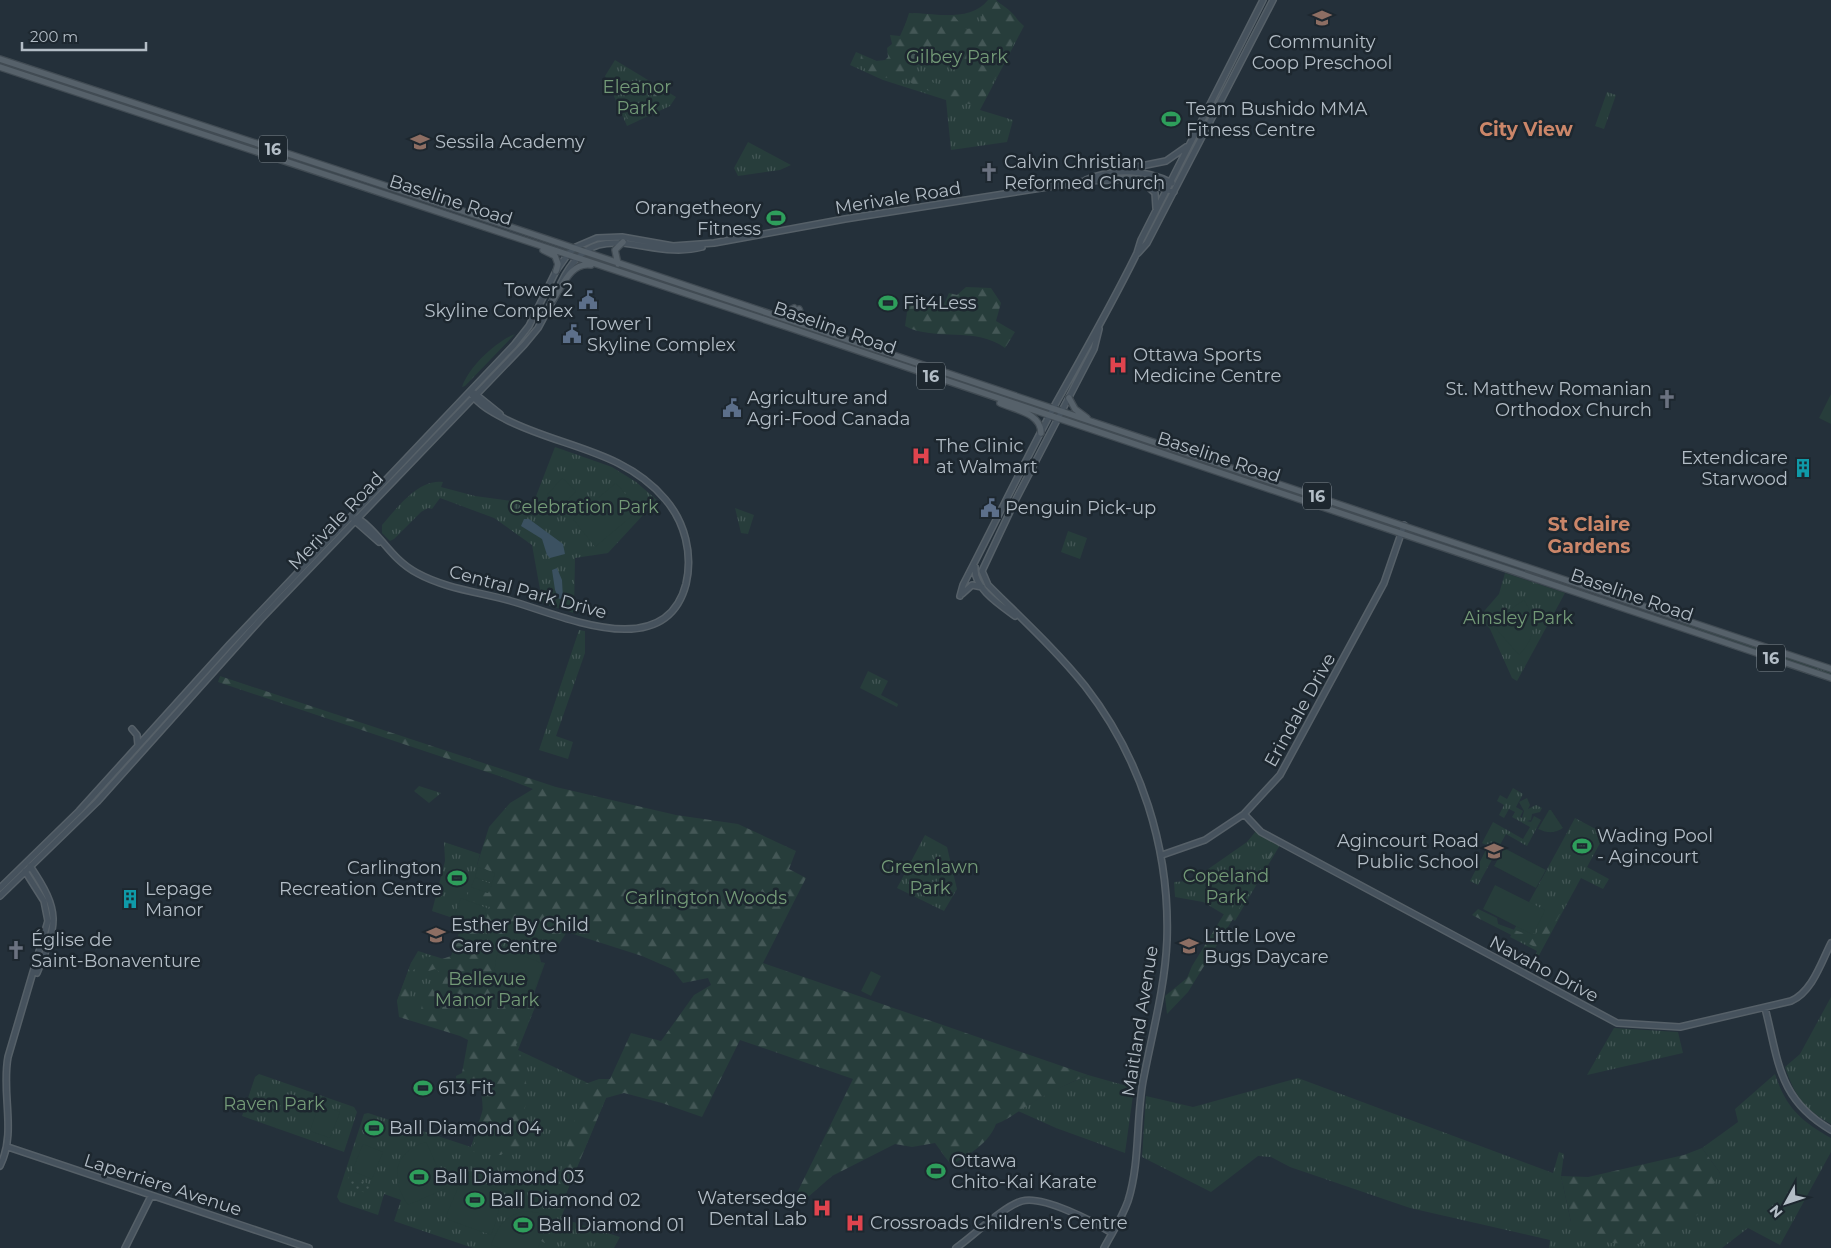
<svg xmlns="http://www.w3.org/2000/svg" width="1831" height="1248" viewBox="0 0 1831 1248" font-family="Montserrat,sans-serif">
	<style>
		.grass { fill: url(#grass-tufts) }
		.forest { fill: url(#forest-firs) }
		.garden { fill: url(#garden-dots) }
		.pitch { fill: #273d3b }
		.water { fill: #3b5161 }
		.lines { fill: none; stroke-linecap: round; stroke-linejoin: round }
		.secondary-casing { stroke: #566068; stroke-width: 8 }
		.primary-casing { stroke: #414b53; stroke-width: 8 }
		.secondary { stroke: #46525d; stroke-width: 5 }
		.primary { stroke: #56616a; stroke-width: 5.5 }
		.labels { text-anchor: middle; dominant-baseline: central; stroke-width: 5; stroke-linejoin: round; paint-order: stroke }
		.shield { fill: #1d272f; stroke: #869099; stroke-width: 1 }
		.shield-label { font-size: 16px; font-weight: bold; fill: #b3bdc6 }
		.poi-label { font-size: 18px; fill: #b3bdc6; stroke: #1d272f; text-anchor: start }
		.park-label { font-size: 18px; fill: #739a77; stroke: #1d272f }
		.street-label { font-size: 18px; fill: #b3bdc6; stroke: #1d272f }
		.neighbourhood-label { font-size: 19px; font-weight: bold; fill: #cb8669; stroke: #1d272f }
	</style>
	<defs>
		<pattern id="grass-tufts" width="24" height="20" patternUnits="userSpaceOnUse" patternTransform="scale(1.25)"><rect width="24" height="20" fill="#273d3b"/><path d="M3 7l-1-3M5 7V3M7 7l1-3M15 17l-1-3M17 17v-4M19 17l1-3" fill="none" stroke="#445756"/></pattern>
		<pattern id="forest-firs" width="22" height="20" patternUnits="userSpaceOnUse" patternTransform="scale(1.25)"><rect width="22" height="20" fill="#273d3b"/><path d="M5 1l3.5 6h-7zM16 11l3.5 6h-7z" fill="#445756"/></pattern>
		<pattern id="garden-dots" width="8" height="8" patternUnits="userSpaceOnUse" patternTransform="scale(1.25)"><rect width="8" height="8" fill="#273d3b"/><path d="M2 2h.1M6 6h.1" fill="none" stroke="#445756" stroke-width="1.8" stroke-linecap="round"/></pattern>
	</defs>
	<rect width="100%" height="100%" fill="#24303a"/>
	<!-- grass -->
	<path class="grass" d="M988 0H996L1024 26 980 110 1013 120 1007 142 951 150 946 100 883 80 850 65 856 52 886 65 901 38 909 13C934 14 971 22 988 0Z
		M615 60 676 97 670 106 627 126 605 76Z
		M1607 92 1616 95 1604 129 1595 126Z
		M748 142 791 165 780 170 738 176 734 168Z
		M555 447 612 467 636 482 657 500 608 553 575 558 574 613 539 602 541 595 532 545 494 518 440 498 432 509 428 508 421 512 394 539 390 541 382 533V525C396 509 419 478 443 482L441 487 475 496 533 504Z
		M735 508 754 515 748 534 741 533Z
		M1068 531 1087 538 1080 559 1061 552Z
		M1505 573 1565 593 1517 681 1512 678 1490 629 1479 617 1499 594Z
		M1682 621 1831 672V675L1681 624Z
		M579 630 585 631V653L556 736 573 742 568 759 539 750Z
		M868 671 888 681 881 695 898 704 897 707 860 688Z
		M419 786 441 793 429 803 414 791Z
		M1513 788 1523 794 1516 807 1523 811 1520 817 1522 818 1524 811 1519 802 1527 798 1530 805 1528 809 1536 805 1542 808 1540 812 1532 814 1531 820 1527 821 1531 822 1534 816 1541 820 1527 846 1506 834 1478 885 1470 881 1488 846 1482 843 1493 822 1523 839 1530 827 1512 817 1515 812 1509 809 1504 818 1499 815 1504 805 1497 801 1500 795 1507 799Z
		M1575 818 1605 834 1587 867 1609 879 1603 889 1581 878 1531 970 1528 968 1537 951 1510 937Z
		M1256 831 1280 845 1235 921 1203 902 1175 897 1174 882 1191 881 1247 842Z
		M925 835 947 847 957 889 944 911 897 888Z
		M444 842 480 854 477 865 498 872 549 926 539 954 541 962 545 963 532 999 537 1002 518 1050 605 1091 606 1098 565 1196 569 1197 561 1218 620 1237 614 1248H473L394 1221 401 1200 384 1194 378 1215 340 1202 337 1197 364 1114 368 1113 471 1147 484 1106 470 1035 399 1008 397 1001 411 963 418 951 450 961 465 922 432 911 445 861Z
		M1831 997V1124C1804 1109 1795 1096 1785 1067L1800 1054Z
		M1614 1028 1678 1032 1683 1053 1587 1075Z
		M259 1074 354 1107 357 1112 344 1152 242 1116 255 1077Z
		M1775 1074C1786 1108 1801 1121 1831 1138V1152L1780 1245 1748 1228 1722 1248H1549L1550 1240 1410 1208 1290 1167 1271 1157 1258 1156 1211 1192 1142 1157 1146 1096 1193 1107 1298 1078 1553 1173 1559 1152 1564 1154 1561 1176 1571 1222 1720 1173 1702 1148 1738 1122 1735 1109Z
		M1088 1075 1134 1088 1125 1153 1056 1128 1018 1111 1050 1092Z"/>
	<!-- forest -->
	<path class="forest" d="M989 0C1000 0 1020 17 1021 28L985 98 975 105C967 105 922 89 913 84 910 83 910 81 909 78L913 76 968 94 978 83V75L966 68 943 66 929 58 920 66 906 65 902 79C888 79 870 76 860 64L861 55 876 61 885 60 888 57 887 48 892 44 890 35 900 36 908 18 914 13 954 16 965 29 977 28 982 22V9Z
		M666 88 670 95 664 101 659 102V109L648 113 637 111 632 117 627 119 623 109 627 97H653L657 89Z
		M966 287 991 288 1001 303 996 321 1015 332 1005 348C976 326 935 342 905 326L908 305 921 301 942 308 949 293 957 295Z
		M515 334 465 386 462 387C469 366 497 341 515 334Z
		M220 676 556 787 676 815 738 824 796 851 789 869 806 878 763 963 1088 1075C1069 1083 1050 1092 1032 1103 1019 1110 1010 1119 996 1124 989 1143 969 1155 951 1165L935 1143 912 1147 895 1144 832 1176 799 1205 795 1197 853 1079 740 1040 702 1117 662 1103 624 1093 606 1098 565 1196 569 1197 563 1212 555 1214 545 1243 541 1241 551 1215 566 1149 585 1084 599 1079H610L631 1033 661 1041 694 995 711 985 708 978 683 983 672 969 642 956 567 932 559 944 542 949 483 928 490 907 465 899 471 888 488 893 495 874 477 865 489 827 510 803 533 789 505 778 218 682Z
		M1275 845 1277 846 1273 854 1188 992 1167 1014 1165 996 1187 978 1192 966 1224 914 1229 915 1236 901 1240 902Z
		M1556 906 1561 912 1543 946 1535 947 1472 915 1478 909 1497 918 1498 924 1534 937 1549 911Z
		M461 927 500 941C489 973 493 981 511 1009H522L531 1000 537 1002 521 1039 516 1044C521 1061 528 1080 527 1098 525 1114 515 1130 521 1145 515 1151 507 1149 501 1155H496L492 1151 493 1141 489 1138H486L481 1143 480 1153 468 1151C484 1139 485 1107 480 1088L456 1079V1076L462 1073 468 1040 460 1036 399 1017 397 1001 411 963 414 959 417 969 412 970V974H416C411 987 405 999 414 1010H421L425 991 436 983 442 985 445 975 435 969 429 971 420 968 424 956 442 959 451 956Z
		M1702 1148 1720 1173 1697 1215 1642 1244 1610 1243 1571 1222 1561 1176 1588 1177 1684 1155Z"/>
	<!-- garden -->
	<path class="garden" d="M349 1176 371 1185 368 1194 347 1185Z"/>
	<!-- pitch -->
	<path class="pitch" d="M1831 394V424L1819 418Z
		M562 478 576 491 561 508 547 495Z
		M616 483 639 510 595 547 573 519Z
		M1524 600C1537 620 1536 638 1519 655L1491 623Z
		M1549 810H1551L1563 828C1554 834 1547 833 1538 829Z
		M1504 848 1546 870 1536 888 1494 866Z
		M478 867 495 873 492 883 475 877Z
		M475 878 492 884 488 893 471 887Z
		M1495 885 1545 910 1533 935 1483 909Z
		M461 898 487 908 481 924 455 914Z
		M500 947 544 964 527 1010C500 994 487 978 500 947Z
		M871 971 881 976 871 996 861 991Z
		M319 1104 340 1112 330 1138 310 1131Z
		M368 1118C377 1120 386 1122 383 1134L378 1138 369 1139 365 1135Z
		M426 1142 447 1188 408 1205C390 1179 393 1152 426 1142Z
		M363 1144 383 1152 372 1179 352 1171Z
		M464 1174C502 1188 506 1197 491 1235L449 1220 446 1216Z
		M527 1211 550 1215 538 1248H501L491 1245C498 1226 506 1214 527 1211Z"/>
	<!-- water -->
	<path class="water" d="M524 519H529L563 544 565 554 550 558 547 555 542 539 521 526Z
		M557 568 562 580 563 598 559 599 555 590 552 570Z"/>
	<g class="lines">
		<!-- secondary casing -->
		<g class="secondary-casing">
			<path id="secondary" d="M1121 170 1166 161 1186 147
				M1086 180C1113 168 1145 169 1172 183
				M1143 182 1155 193 1156 208
				M1138 253 1147 243 1273 0
				M561 283C595 210 646 262 702 247
				M1099 329 1094 349 1015 501 982 571 988 585C1021 618 1056 650 1085 686 1141 758 1170 848 1167 940 1165 988 1152 1034 1143 1081 1136 1120 1140 1163 1128 1201 1122 1218 1112 1233 1104 1248
				M474 393 500 414
				M357 518C379 531 390 559 417 573 446 589 480 592 511 601 561 615 665 665 686 584 693 554 685 522 665 499 624 450 559 447 505 419 494 413 480 406 472 395
				M354 520 379 542
				M975 567C973 588 1000 605 1015 616
				M962 594 972 585 982 587
				M960 596 963 585C994 525 1024 463 1056 403 1084 353 1112 304 1137 253L1141 240 1263 0
				M132 729 137 735 138 745
				M1244 814 1261 832 1617 1023 1680 1027 1791 1001C1812 992 1821 963 1831 943
				M1162 855 1205 840 1244 814 1280 775 1384 583 1404 525
				M30 866C61 912 58 923 37 973
				M0 888 79 811 230 644 514 345 529 326 556 271 568 254 576 247 597 238 622 237 673 246 714 243 845 219 1086 181 1138 179 1174 192
				M0 896 97 802 261 619 524 345 538 328 554 298
				M1765 1008C1779 1062 1778 1099 1831 1130
				M8 1147 309 1248
				M0 1166C17 1132 1 1094 8 1057L48 921 44 901 25 871
				M125 1248 151 1196
				M956 1248C973 1236 1004 1206 1022 1201 1043 1195 1094 1222 1112 1233"/>
		</g>
		<!-- primary casing -->
		<g class="primary-casing">
			<path id="primary" d="M0 59 511 227 1831 669
				M0 67 790 328 1831 678
				M543 250 555 256 558 264 556 271
				M618 264 615 250 623 242
				M553 300C563 285 571 262 591 265
				M799 309 803 320 810 325
				M779 317 794 308
				M1069 398 1075 409 1087 418
				M1000 403C1015 410 1041 413 1041 433"/>
		</g>
		<!-- secondary -->
		<use href="#secondary" class="secondary"/>
		<!-- primary -->
		<use href="#primary" class="primary"/>
	</g>
	<!-- icons -->
	<defs>
		<g id="school-bare" transform="scale(1.5)"><path d="M0-5L7-2L0 1L-7-2ZM-4 1L0 2.5L4 1V4Q0 6-4 4Z" fill="#8d6e63" stroke="#1d272f" stroke-width="2.5" paint-order="stroke"/></g>
		<g id="stadium-bare" transform="scale(1.5)"><path d="M0-5a6.5 5 0 1 0 0 10a6.5 5 0 1 0 0-10ZM-3.5-1.8h7v3.6h-7Z" fill="#2e9e5b" stroke="#1d272f" stroke-width="2.5" paint-order="stroke"/></g>
		<g id="church-bare" transform="scale(1.5)"><path d="M-1.2-6h2.4v3.5h3.3v2.4h-3.3V6h-2.4V-.1h-3.3v-2.4h3.3Z" fill="#6b7280" stroke="#1d272f" stroke-width="2.5" paint-order="stroke"/></g>
		<g id="civic-bare" transform="scale(1.5)"><path d="M-.6-6.5H3V-4.5H.6V-3L4-1V1h2V6H-6V1h2V-1L-.6-3ZM-1.2 2.5V6h2.4V2.5Z" fill="#5c6f8a" stroke="#1d272f" stroke-width="2.5" paint-order="stroke"/></g>
		<g id="hospital-bare" transform="scale(1.5)"><path d="M-5-5h3v3.5h4V-5h3V5h-3V1.5h-4V5h-3Z" fill="#e0444e" stroke="#1d272f" stroke-width="2.5" paint-order="stroke"/></g>
		<g id="building-bare" transform="scale(1.5)"><path d="M-4-6H4V6H1V3H-1V6H-4ZM-2.5-4.3h1.7v1.8h-1.7ZM.8-4.3h1.7v1.8H.8ZM-2.5-1h1.7V.8h-1.7ZM.8-1h1.7V.8H.8Z" fill="#0f9aa8" stroke="#1d272f" stroke-width="2.5" paint-order="stroke"/></g>
	</defs>
	<g fill-rule="evenodd">
		<use href="#school-bare" x="1322" y="18"/>
		<use href="#stadium-bare" x="1171" y="119"/>
		<use href="#school-bare" x="420" y="142"/>
		<use href="#church-bare" x="989" y="172"/>
		<use href="#stadium-bare" x="776" y="218"/>
		<use href="#civic-bare" x="588" y="300"/>
		<use href="#stadium-bare" x="888" y="303"/>
		<use href="#civic-bare" x="572" y="334"/>
		<use href="#hospital-bare" x="1118" y="365"/>
		<use href="#church-bare" x="1667" y="399"/>
		<use href="#civic-bare" x="732" y="408"/>
		<use href="#hospital-bare" x="921" y="456"/>
		<use href="#building-bare" x="1803" y="468"/>
		<use href="#civic-bare" x="990" y="508"/>
		<use href="#stadium-bare" x="1582" y="846"/>
		<use href="#school-bare" x="1494" y="851"/>
		<use href="#stadium-bare" x="457" y="878"/>
		<use href="#building-bare" x="130" y="899"/>
		<use href="#school-bare" x="436" y="935"/>
		<use href="#school-bare" x="1189" y="946"/>
		<use href="#church-bare" x="16" y="950"/>
		<use href="#stadium-bare" x="423" y="1088"/>
		<use href="#stadium-bare" x="374" y="1128"/>
		<use href="#stadium-bare" x="936" y="1171"/>
		<use href="#stadium-bare" x="419" y="1177"/>
		<use href="#stadium-bare" x="475" y="1200"/>
		<use href="#hospital-bare" x="822" y="1208"/>
		<use href="#hospital-bare" x="855" y="1223"/>
		<use href="#stadium-bare" x="523" y="1225"/>
	</g>
	<g class="labels">
		<!-- shield labels -->
		<g class="shield">
			<rect x="259" y="135.5" width="28" height="27" rx="4"/>
			<rect x="917" y="362.5" width="28" height="27" rx="4"/>
			<rect x="1303" y="482.5" width="28" height="27" rx="4"/>
			<rect x="1757" y="644.5" width="28" height="27" rx="4"/>
		</g>
		<g class="shield-label">
			<text x="273" y="149">16</text>
			<text x="931" y="376">16</text>
			<text x="1317" y="496">16</text>
			<text x="1771" y="658">16</text>
		</g>
		<!-- poi labels -->
		<g class="poi-label">
			<text x="1322" y="42" text-anchor="middle">Community<tspan x="1322" dy="21">Coop Preschool</tspan></text>
			<text x="1186" y="109">Team Bushido MMA<tspan x="1186" dy="21">Fitness Centre</tspan></text>
			<text x="435" y="142">Sessila Academy</text>
			<text x="1004" y="162">Calvin Christian<tspan x="1004" dy="21">Reformed Church</tspan></text>
			<text x="761" y="208" text-anchor="end">Orangetheory<tspan x="761" dy="21">Fitness</tspan></text>
			<text x="573" y="290" text-anchor="end">Tower 2<tspan x="573" dy="21">Skyline Complex</tspan></text>
			<text x="903" y="303">Fit4Less</text>
			<text x="587" y="324">Tower 1<tspan x="587" dy="21">Skyline Complex</tspan></text>
			<text x="1133" y="355">Ottawa Sports<tspan x="1133" dy="21">Medicine Centre</tspan></text>
			<text x="1652" y="389" text-anchor="end">St. Matthew Romanian<tspan x="1652" dy="21">Orthodox Church</tspan></text>
			<text x="747" y="398">Agriculture and<tspan x="747" dy="21">Agri-Food Canada</tspan></text>
			<text x="936" y="446">The Clinic<tspan x="936" dy="21">at Walmart</tspan></text>
			<text x="1788" y="458" text-anchor="end">Extendicare<tspan x="1788" dy="21">Starwood</tspan></text>
			<text x="1005" y="508">Penguin Pick-up</text>
			<text x="1597" y="836">Wading Pool<tspan x="1597" dy="21">- Agincourt</tspan></text>
			<text x="1479" y="841" text-anchor="end">Agincourt Road<tspan x="1479" dy="21">Public School</tspan></text>
			<text x="442" y="868" text-anchor="end">Carlington<tspan x="442" dy="21">Recreation Centre</tspan></text>
			<text x="145" y="889">Lepage<tspan x="145" dy="21">Manor</tspan></text>
			<text x="451" y="925">Esther By Child<tspan x="451" dy="21">Care Centre</tspan></text>
			<text x="1204" y="936">Little Love<tspan x="1204" dy="21">Bugs Daycare</tspan></text>
			<text x="31" y="940">Église de<tspan x="31" dy="21">Saint-Bonaventure</tspan></text>
			<text x="438" y="1088">613 Fit</text>
			<text x="389" y="1128">Ball Diamond 04</text>
			<text x="951" y="1161">Ottawa<tspan x="951" dy="21">Chito-Kai Karate</tspan></text>
			<text x="434" y="1177">Ball Diamond 03</text>
			<text x="807" y="1198" text-anchor="end">Watersedge<tspan x="807" dy="21">Dental Lab</tspan></text>
			<text x="490" y="1200">Ball Diamond 02</text>
			<text x="870" y="1223">Crossroads Children's Centre</text>
			<text x="538" y="1225">Ball Diamond 01</text>
		</g>
		<!-- park labels -->
		<g class="park-label">
			<text x="957" y="57">Gilbey Park</text>
			<text x="637" y="87">Eleanor<tspan x="637" dy="21">Park</tspan></text>
			<text x="584" y="507">Celebration Park</text>
			<text x="1518" y="618">Ainsley Park</text>
			<text x="930" y="867">Greenlawn<tspan x="930" dy="21">Park</tspan></text>
			<text x="1226" y="876">Copeland<tspan x="1226" dy="21">Park</tspan></text>
			<text x="706" y="898">Carlington Woods</text>
			<text x="487" y="979">Bellevue<tspan x="487" dy="21">Manor Park</tspan></text>
			<text x="274" y="1104">Raven Park</text>
		</g>
		<!-- street labels -->
		<g class="street-label">
			<text transform="translate(898 198) rotate(-9)">Merivale Road</text>
			<text transform="translate(451 200) rotate(18)">Baseline Road</text>
			<text transform="translate(835 328) rotate(19)">Baseline Road</text>
			<text transform="translate(1219 457) rotate(18)">Baseline Road</text>
			<text transform="translate(336 521) rotate(-46)">Merivale Road</text>
			<text transform="translate(528 592) rotate(15)">Central Park Drive</text>
			<text transform="translate(1632 595) rotate(19)">Baseline Road</text>
			<text transform="translate(1300 710) rotate(-61)">Erindale Drive</text>
			<text transform="translate(1544 969) rotate(28)">Navaho Drive</text>
			<text transform="translate(1140 1021) rotate(-81)">Maitland Avenue</text>
			<text transform="translate(163 1185) rotate(18)">Laperriere Avenue</text>
		</g>
		<!-- neighbourhood labels -->
		<g class="neighbourhood-label">
			<text x="1526" y="129">City View</text>
			<text x="1589" y="524">St Claire<tspan x="1589" dy="22">Gardens</tspan></text>
		</g>
	</g>
	<!-- north arrow -->
	<g transform="translate(1786 1203) rotate(230)" stroke="#1d272f" stroke-width="4" paint-order="stroke">
	<path d="M0-4L9 19L0 12L-9 19Z" fill="#b3bdc6"/>
	<text y="-8" font-size="14" font-weight="bold" text-anchor="middle" fill="#b3bdc6">N</text>
	</g>
	<!-- scale -->
	<path d="M22 42v8h124v-8" fill="none" stroke="#b3bdc6" stroke-width="2.5"/>
	<text x="30" y="42" font-size="15" fill="#b3bdc6" stroke="#1d272f" stroke-width="4" paint-order="stroke">200 m</text>
</svg>
